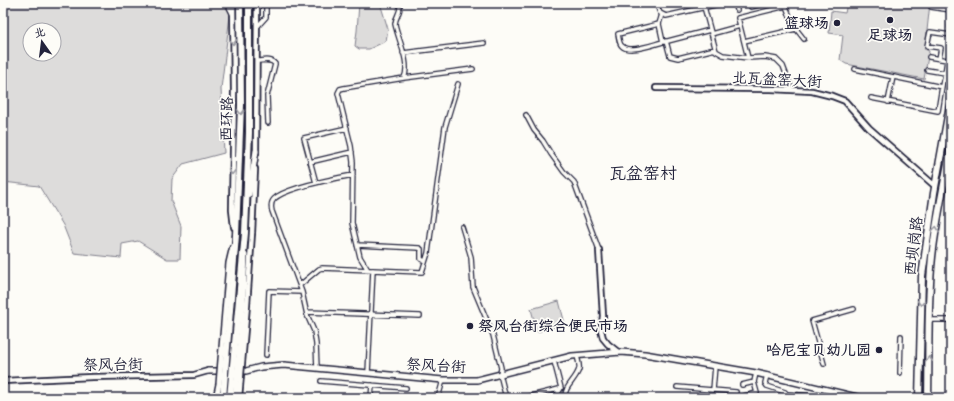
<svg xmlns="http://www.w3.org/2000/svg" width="954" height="401" viewBox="0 0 954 401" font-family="'Architects Daughter','LXGW WenKai TC',sans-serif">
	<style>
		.green { fill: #dddcdb; stroke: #807f8b; fill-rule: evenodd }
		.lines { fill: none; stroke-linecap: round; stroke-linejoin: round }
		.minor-casing { stroke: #22223b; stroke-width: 6 }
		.tertiary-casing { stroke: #22223b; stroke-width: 8 }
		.secondary-casing { stroke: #22223b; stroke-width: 8 }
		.primary-casing { stroke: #22223b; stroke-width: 9 }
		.trunk-casing { stroke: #22223b; stroke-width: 9 }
		.minor { stroke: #fdfcf7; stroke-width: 3.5 }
		.tertiary { stroke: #fdfcf7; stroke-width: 4.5 }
		.secondary { stroke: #fdfcf7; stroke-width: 5 }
		.primary { stroke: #fdfcf7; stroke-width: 6 }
		.trunk { stroke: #fdfcf7; stroke-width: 6 }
		.tertiary-bridge-casing { stroke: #22223b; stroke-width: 8; stroke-linecap: butt }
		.secondary-bridge-casing { stroke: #22223b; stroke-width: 8; stroke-linecap: butt }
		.trunk-bridge-casing { stroke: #22223b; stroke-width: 9; stroke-linecap: butt }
		.tertiary-bridge { stroke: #fdfcf7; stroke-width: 4.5 }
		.secondary-bridge { stroke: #fdfcf7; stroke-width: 5 }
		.trunk-bridge { stroke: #fdfcf7; stroke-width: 6 }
		.oneway { stroke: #9a9aa2 }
		.poi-dot { fill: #22223b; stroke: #fdfcf7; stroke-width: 1.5 }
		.labels { text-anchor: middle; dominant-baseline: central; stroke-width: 3.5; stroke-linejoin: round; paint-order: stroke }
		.poi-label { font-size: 15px; font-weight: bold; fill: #22223b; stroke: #fdfcf7; text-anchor: end }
		.street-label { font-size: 15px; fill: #22223b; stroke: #fdfcf7 }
		.quarter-label { font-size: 17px; fill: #22223b; stroke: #fdfcf7 }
	</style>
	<rect width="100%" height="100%" fill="#fdfcf7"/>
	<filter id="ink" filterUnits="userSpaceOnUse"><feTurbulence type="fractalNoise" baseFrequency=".025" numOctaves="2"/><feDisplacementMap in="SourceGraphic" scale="8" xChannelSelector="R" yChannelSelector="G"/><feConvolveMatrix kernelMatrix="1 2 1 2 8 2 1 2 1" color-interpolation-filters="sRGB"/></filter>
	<g filter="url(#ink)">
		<!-- green -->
		<path class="green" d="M3 3H224L230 15 221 89 224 153 183 164 172 179 171 201 181 226 180 259H167L138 241 122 244 121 258 74 253 63 225 39 186 3 182ZM30 30H54V54H30Z
			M359 3H380L388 29 386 41 369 49H359L355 46 357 31Z
			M847 3H930L925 49 929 51 924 79 846 64 840 60 843 35 829 33 831 11 845 13Z
			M559 301 565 324 537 332 531 309Z"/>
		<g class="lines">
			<!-- minor casing -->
			<g class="minor-casing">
				<path id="minor" d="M227 3 233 15
					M400 3C401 15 396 14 395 24 398 39 411 64 404 78
					M656 3 660 13 666 16 724 3
					M703 3 716 51 723 55 748 58 765 57 776 59 783 66 792 90
					M735 3 737 10
					M750 3 751 7 766 3
					M931 3V7L951 10
					M659 24 618 34C619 38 619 44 622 46 629 54 654 44 663 42L659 24 662 14
					M257 27 266 17V3
					M950 27 951 20
					M711 34 740 26
					M666 41 670 56 678 58 715 49
					M744 41 796 29
					M664 42 710 30
					M403 53 484 43
					M929 57 947 60 944 80
					M748 58 738 18 786 6 793 25 804 39
					M939 59 941 48 927 46 930 32 951 35
					M257 61C263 61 271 58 275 64L267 96 268 123
					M855 69 942 87
					M927 70 945 73
					M871 98 938 111 943 80 951 81
					M888 102 893 77
					M526 115 534 130 543 141 551 154 564 172 574 182 599 250
					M310 162 352 152
					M316 183 304 138 347 128
					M462 227 471 257 473 287 493 335 501 368 500 374 506 398
					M357 245 419 248 421 249V259L425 261
					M368 270 360 257 352 223 353 162 351 146 338 93 340 89 344 88 404 78 473 69
					M300 285 319 269 322 268 422 272 428 253 445 127 458 84
					M307 312 420 316
					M929 320H951
					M266 355 269 291 302 292
					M554 361 561 388 558 393 559 398
					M824 364 812 321 854 309
					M317 368 316 344 314 331 307 315 302 292 272 211C271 207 271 202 274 199 285 188 337 178 353 175
					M368 373 373 270
					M900 373 901 336
					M767 375 765 383 767 386 785 392 787 394V398
					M321 381 406 388
					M742 385 754 382
					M677 387 736 392
					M713 390 715 366
					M787 394 825 397V398
					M744 396 757 393 754 382 756 373
					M371 398 372 385
					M438 398 443 380
					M523 398 559 389
					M551 398 558 396
					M565 398C564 386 576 380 579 369 580 365 578 360 577 356"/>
			</g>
			<!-- tertiary casing -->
			<g class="tertiary-casing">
				<path id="tertiary" d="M233 3 234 90 232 210 234 227
					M656 88 771 89 812 91 832 96 845 101 869 128 935 186
					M256 153 257 3
					M252 233 255 169
					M599 250 603 316 601 330 603 338 608 344 618 352
					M3 381 92 377 194 375 208 371"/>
			</g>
			<!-- secondary casing -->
			<g class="secondary-casing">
				<path id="secondary" d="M249 194 256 151
					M208 371H223
					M237 371H246L261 367 284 365 443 380H477L572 356 621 352 645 354 756 373 861 398"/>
			</g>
			<!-- primary casing -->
			<g class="primary-casing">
				<path id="primary" d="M919 398 922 276 934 193 951 99
					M928 398C929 351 927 304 932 257 936 220 944 185 951 148"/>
			</g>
			<!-- trunk casing -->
			<g class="trunk-casing">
				<path id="trunk" d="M245 233 249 133V3
					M236 235 241 105 240 3"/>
			</g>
			<!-- minor -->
			<use href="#minor" class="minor"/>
			<!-- tertiary -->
			<use href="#tertiary" class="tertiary"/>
			<!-- secondary -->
			<use href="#secondary" class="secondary"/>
			<!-- primary -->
			<use href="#primary" class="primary"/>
			<!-- trunk -->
			<use href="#trunk" class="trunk"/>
			<!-- tertiary-bridge casing -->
			<g class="tertiary-bridge-casing">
				<path id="tertiary-bridge" d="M239 398 247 305 252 233"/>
			</g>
			<!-- secondary-bridge casing -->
			<g class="secondary-bridge-casing">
				<path id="secondary-bridge" d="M216 398 219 384 229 263 233 246
					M235 398 242 319 245 255"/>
			</g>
			<!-- trunk-bridge casing -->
			<g class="trunk-bridge-casing">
				<path id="trunk-bridge" d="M223 398 236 235
					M230 398 245 233"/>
			</g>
			<!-- tertiary-bridge -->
			<use href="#tertiary-bridge" class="tertiary-bridge"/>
			<!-- secondary-bridge -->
			<use href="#secondary-bridge" class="secondary-bridge"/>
			<!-- trunk-bridge -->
			<use href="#trunk-bridge" class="trunk-bridge"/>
		</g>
		<!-- one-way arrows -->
		<defs><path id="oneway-chevron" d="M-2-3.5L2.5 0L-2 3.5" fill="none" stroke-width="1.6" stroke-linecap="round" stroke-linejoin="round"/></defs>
		<g class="oneway">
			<use href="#oneway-chevron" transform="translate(233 42) rotate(89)"/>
			<use href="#oneway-chevron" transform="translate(241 112) rotate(92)"/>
			<use href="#oneway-chevron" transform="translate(232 172) rotate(91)"/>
			<use href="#oneway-chevron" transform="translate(936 229) rotate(-82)"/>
			<use href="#oneway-chevron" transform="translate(921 303) rotate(92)"/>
			<use href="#oneway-chevron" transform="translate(929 359) rotate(-89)"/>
		</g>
	</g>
	<!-- markers -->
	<g class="poi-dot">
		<circle cx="890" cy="20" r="4"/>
		<circle cx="837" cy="23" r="4"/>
		<circle cx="470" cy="326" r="4"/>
		<circle cx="879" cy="350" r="4"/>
	</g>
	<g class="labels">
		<!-- poi labels -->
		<g class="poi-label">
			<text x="829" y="23">篮球场</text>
			<text x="890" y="35" text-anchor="middle">足球场</text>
			<text x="478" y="326" text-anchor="start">祭风台街综合便民市场</text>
			<text x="871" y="350">哈尼宝贝幼儿园</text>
		</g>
		<!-- street labels -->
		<g class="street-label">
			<text transform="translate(777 80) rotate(3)">北瓦盆窑大街</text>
			<text transform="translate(227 119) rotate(-89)">西环路</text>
			<text transform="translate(914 246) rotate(-83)">西坝岗路</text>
			<text transform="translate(113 365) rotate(-1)">祭风台街</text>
			<text transform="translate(436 366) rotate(3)">祭风台街</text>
		</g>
		<!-- quarter labels -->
		<g class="quarter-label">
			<text x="643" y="174">瓦盆窑村</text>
		</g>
	</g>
	<!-- margin -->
	<rect width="954" height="401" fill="none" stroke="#fdfcf7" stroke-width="16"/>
	<rect x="8" y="8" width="938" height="385" fill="none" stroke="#22223b" stroke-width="1.5" filter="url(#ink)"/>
	<!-- north arrow -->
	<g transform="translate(42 42) rotate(346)"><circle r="19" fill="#fdfcf7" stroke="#a5a5ac"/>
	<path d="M0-3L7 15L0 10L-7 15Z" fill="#22223b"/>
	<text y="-6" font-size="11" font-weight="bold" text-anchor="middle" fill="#22223b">北</text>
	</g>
</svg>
